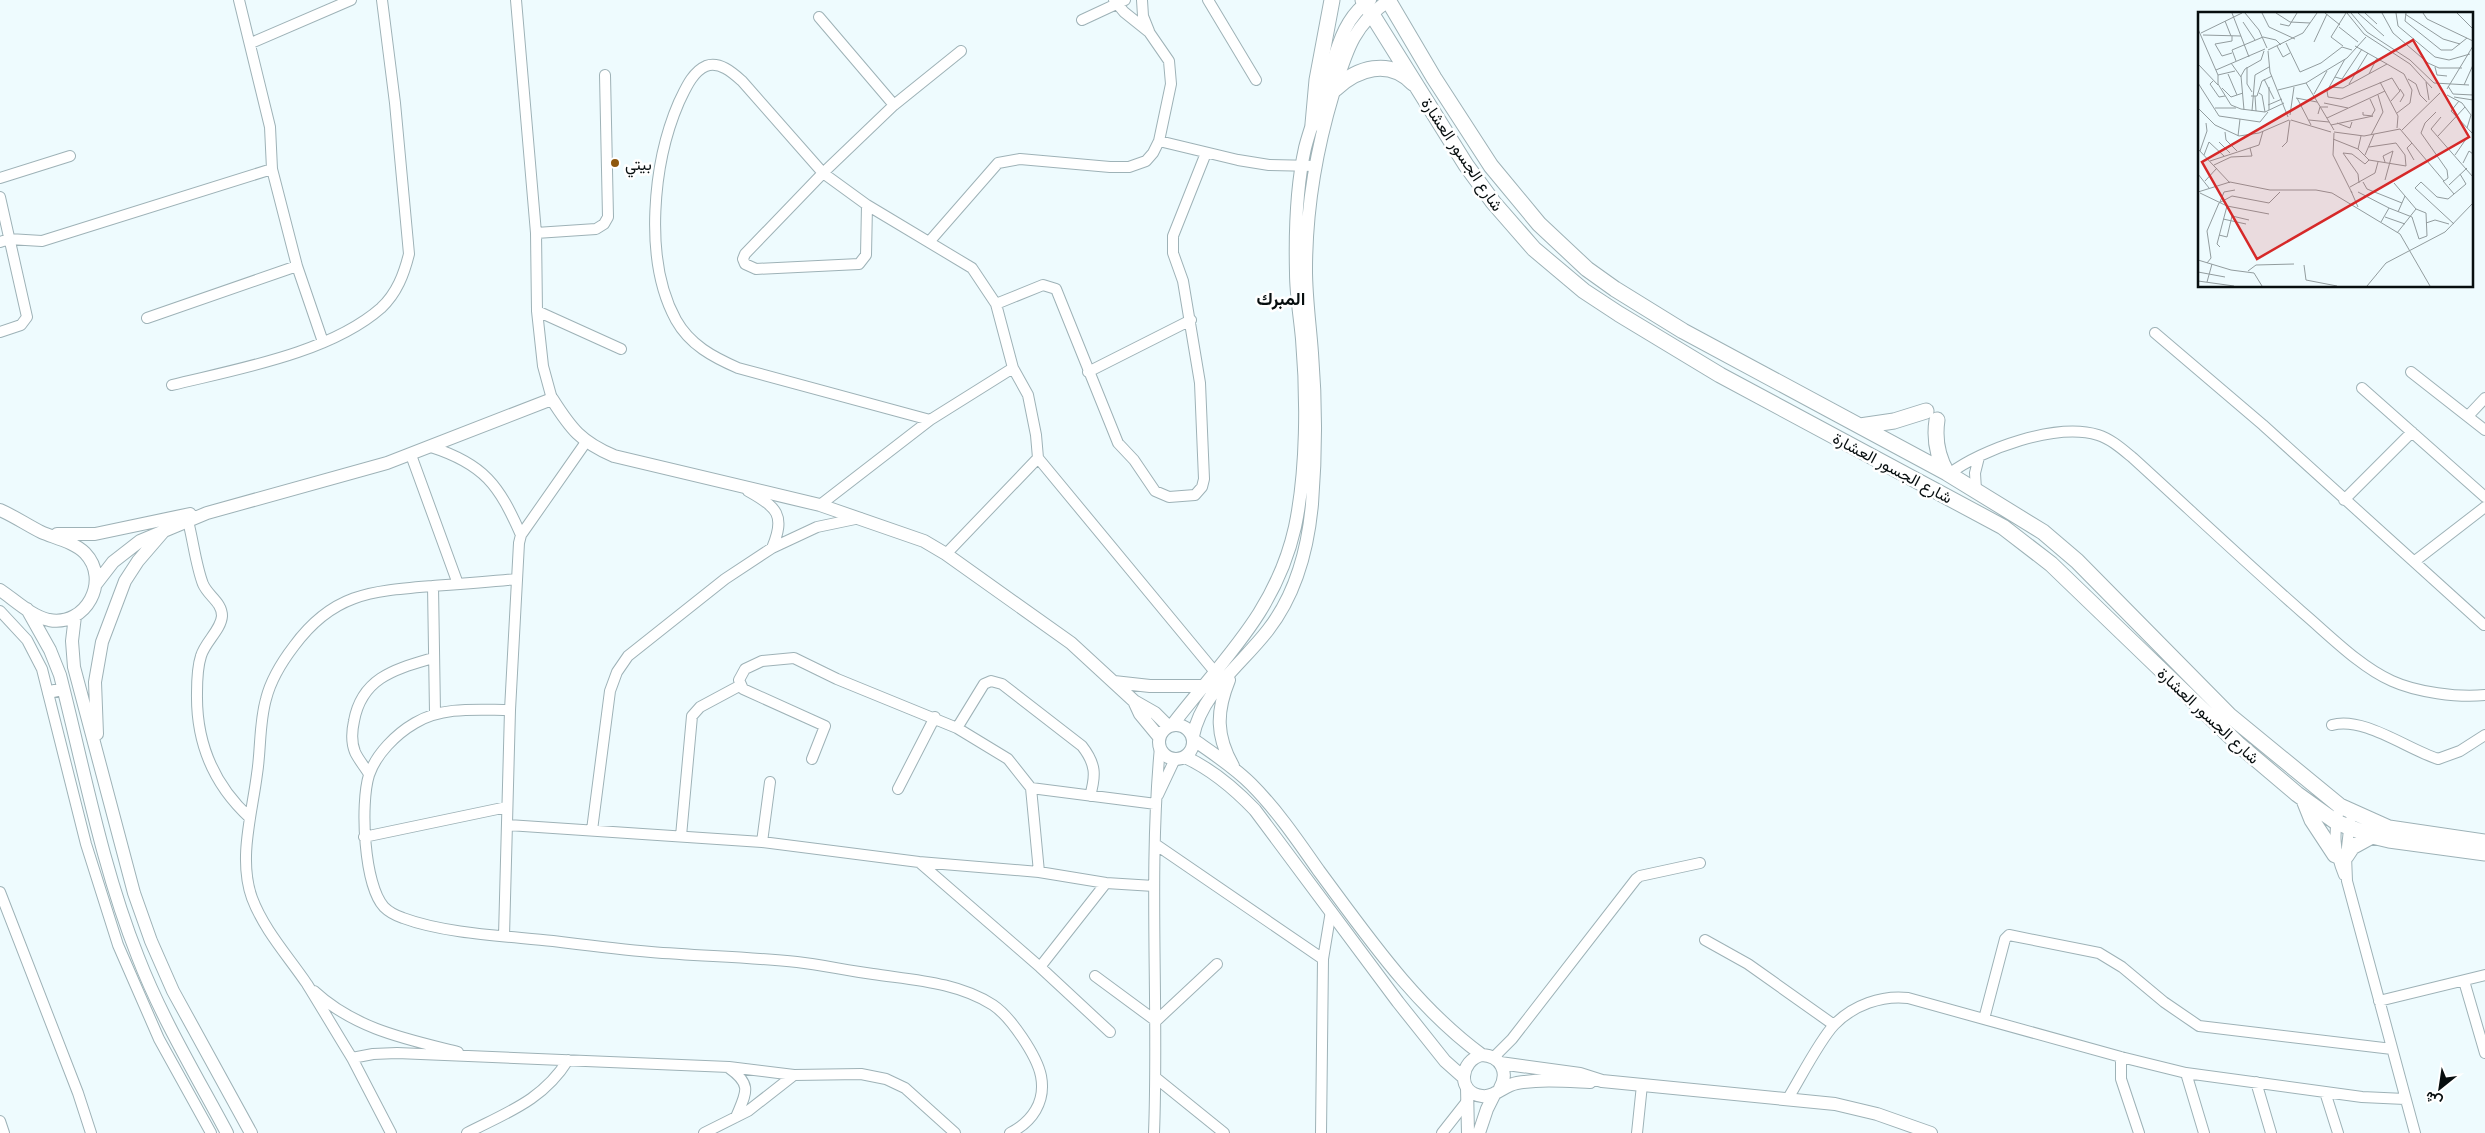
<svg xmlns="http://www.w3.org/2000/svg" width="2485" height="1133" viewBox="0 0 2485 1133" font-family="'Playfair Display',Vazirmatn,serif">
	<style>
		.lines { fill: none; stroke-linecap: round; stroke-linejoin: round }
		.minor-casing { stroke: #9eb2b7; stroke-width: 12 }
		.tertiary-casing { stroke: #9eb2b7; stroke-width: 14 }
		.secondary-casing { stroke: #9eb2b7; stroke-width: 17 }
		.minor { stroke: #fff; stroke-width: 10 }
		.tertiary { stroke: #fff; stroke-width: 12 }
		.secondary { stroke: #fff; stroke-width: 15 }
		.poi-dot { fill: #8e570d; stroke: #fff; stroke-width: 2 }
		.labels { text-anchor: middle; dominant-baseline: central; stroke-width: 5; stroke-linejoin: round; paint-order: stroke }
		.street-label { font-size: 16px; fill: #070e0f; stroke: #fff }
		.poi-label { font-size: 16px; fill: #070e0f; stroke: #fff; text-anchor: start }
		.neighbourhood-label { font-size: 18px; font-weight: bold; fill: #070e0f; stroke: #fff }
		.inset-road { fill: none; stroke: #929c9e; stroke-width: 1 }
		.view { fill: #d62828; fill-opacity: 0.15; stroke: #d62828; stroke-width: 2.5 }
		.inset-edge { fill: none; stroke: #070e0f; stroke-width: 2.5 }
	</style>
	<rect width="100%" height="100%" fill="#eefbfe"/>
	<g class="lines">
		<!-- minor casing -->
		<g class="minor-casing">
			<path id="minor" d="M516 0 536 233 537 311 543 366 552 399
				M1142 0 1143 16 1149 31
				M1208 0 1256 80
				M819 17 894 105
				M1082 20 1125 0
				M251 43 351 0
				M1159 141 1238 160 1269 165 1315 166
				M0 178 70 156
				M0 197 27 317 21 325 0 332
				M867 205 866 255 859 264 756 269 745 264 743 259 745 254 823 173 894 105 961 51
				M536 233 596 229 604 224 608 217 605 75
				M0 242 9 239 42 241 272 169
				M929 242 998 163 1020 159 1110 167H1129L1146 161 1153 153 1159 141 1171 84 1169 61 1149 32 1124 12 1114 0
				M297 266 323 342
				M996 304 1043 285 1056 289 1118 443 1134 460 1155 491 1169 497 1195 495 1202 487 1204 479 1200 383 1183 281 1173 253V236L1206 153
				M537 311 621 349
				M147 318 297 266 272 169 270 127 239 0
				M2155 333 2263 425 2484 625
				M1088 372 1191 320
				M2411 372 2485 430
				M172 385C237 369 330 353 381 308 397 293 404 274 409 254L395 103 382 0
				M2362 388 2485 497
				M2469 415 2485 398
				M930 420 738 368C713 357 690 345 676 320 643 260 653 162 679 102 685 90 692 72 706 66 720 61 733 73 742 81L823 173 867 205 972 268 996 304 1013 368 1028 395 1036 435 1038 458 946 554
				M431 447C484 464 499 485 521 535
				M411 455 458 584
				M1038 458 1215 672
				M1949 474C1982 449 2057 422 2098 435 2111 439 2122 449 2133 458 2189 509 2244 561 2302 612 2328 634 2360 667 2392 681 2416 692 2458 698 2485 695
				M1976 490 1975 473 1979 457
				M748 491C777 507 786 515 772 548
				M2344 500 2412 432
				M820 505 930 420 1013 368
				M188 521C193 540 196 566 203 584 208 596 222 602 222 616 221 630 205 642 201 656 197 668 197 681 197 693 196 743 213 784 250 818
				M2415 561 2485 507
				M516 579C488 582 460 584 433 586 371 591 333 593 294 646 281 663 271 679 266 699 259 724 261 749 257 774 252 814 238 859 252 898 264 930 288 956 307 984 322 1008 337 1034 352 1058L373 1054 397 1053 729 1067 794 1075 861 1074 886 1079 905 1088 955 1133
				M433 586 435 713
				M0 611 27 640 42 669 86 844 118 945 159 1039 211 1133
				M510 710C478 710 443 706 415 723 396 734 376 754 369 775 360 804 364 885 384 907 389 912 397 916 403 918 446 934 507 936 553 941 586 945 618 949 651 952 700 956 749 957 797 962 823 965 848 971 873 974 913 980 957 982 993 1005 1011 1017 1037 1056 1041 1076 1046 1102 1032 1122 1010 1133
				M2332 725C2363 716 2407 749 2438 759L2460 751 2485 735
				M957 728 984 684 991 681 1002 684 1082 746C1096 764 1096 775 1090 796
				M812 759 825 726 743 689 739 680 745 669 762 661 794 658 837 679 957 728 1008 759 1031 788 1156 804
				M369 774C365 767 358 759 355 752 351 742 352 730 354 721 362 677 396 669 433 658
				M1031 788 1039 872
				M898 789 935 717
				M1158 795 1175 759
				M2340 806C2333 832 2334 851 2344 875
				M2350 821 2346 856 2347 881 2415 1133
				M508 825 762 842 919 862 1039 872 1106 883 1154 886
				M592 830 610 691 617 672 628 656 725 579 772 548 817 527 860 518
				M681 836 692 716 700 707 741 685
				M364 837 507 807
				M762 842 770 782
				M1155 844 1323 959
				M919 862 1040 967 1110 1032
				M0 892 78 1093 91 1133
				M504 936 510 710 519 543 521 535 586 442
				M1705 940 1748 964 1834 1025
				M1040 967 1106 883
				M1095 976 1156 1021 1217 964
				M2464 981 2485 1053
				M314 991C355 1029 406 1039 458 1052
				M2379 1001 2485 975
				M1984 1019 2005 939 2009 935 2099 953 2122 967 2164 1002 2199 1026 2392 1049
				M1494 1057 1512 1039 1636 879 1640 876 1700 863
				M2121 1057V1079L2139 1133
				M352 1058 391 1133
				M729 1068C753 1085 746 1093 736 1117
				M2186 1073 2204 1133
				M1156 1078 1224 1133
				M2256 1082 2271 1133
				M2325 1092 2338 1133
				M1787 1100C1800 1079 1819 1041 1834 1025 1853 1005 1882 995 1908 998L2121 1057 2186 1073 2362 1097 2405 1099
				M0 1121 4 1133
				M467 1133C508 1112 543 1100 568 1060
				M704 1133 748 1111 794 1075
				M1154 1133C1159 1005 1148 875 1160 747
				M1321 1133 1323 959 1331 911
				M1442 1133 1468 1100
				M1637 1133 1642 1085"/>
		</g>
		<!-- tertiary casing -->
		<g class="tertiary-casing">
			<path id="tertiary" d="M0 510C14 516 27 525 41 532 55 538 74 542 85 553 111 580 86 627 49 620 31 616 15 600 0 590
				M57 534H95L190 514
				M96 584 113 562 140 541 207 513 387 463 552 399C571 429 581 442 614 456L820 505 924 541 946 554 1071 643 1134 701 1155 713 1168 726
				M27 609 50 650 60 675C84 769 102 867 138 957 162 1019 196 1075 227 1133
				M75 616 72 641 74 667 134 893 151 941 173 991 251 1133
				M1229 680C1216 712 1216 736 1233 766
				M1114 682 1150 686H1203
				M49 692 63 689
				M1134 701 1140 714 1159 737
				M1173 724C1223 659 1276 612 1295 527 1307 470 1307 397 1302 339 1300 317 1296 295 1296 273 1295 232 1296 188 1305 148 1311 124 1321 101 1328 77 1337 49 1344 17 1370 0
				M1159 742a17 17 0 1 1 34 0a17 17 0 1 1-34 0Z
				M97 734 95 682 102 642 125 581 138 561 163 532
				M1193 736C1202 692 1242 664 1268 630 1296 594 1308 548 1312 504 1316 454 1316 402 1312 353 1310 325 1306 298 1306 270 1306 209 1316 151 1333 94 1346 53 1352 26 1389 0
				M1194 740C1214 754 1234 767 1251 784 1277 810 1298 841 1319 871 1368 937 1415 1006 1482 1055
				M1185 757C1213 770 1234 788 1255 810L1398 1002 1445 1061 1463 1077
				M1500 1063 1580 1074 1602 1081 1835 1104 1877 1114 1931 1133
				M1467 1088 1468 1133
				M1500 1088C1509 1072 1501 1056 1482 1055 1460 1060 1456 1093 1482 1096 1495 1098 1504 1085 1517 1083 1541 1079 1566 1081 1590 1082
				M1479 1133 1487 1109 1495 1093"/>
		</g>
		<!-- secondary casing -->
		<g class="secondary-casing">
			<path id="secondary" d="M1363 0 1466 165 1493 202 1534 249 1584 291 1619 314 1720 375 2003 527 2051 564 2238 744 2297 794 2336 822 2372 836 2389 840 2485 853
				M1388 0 1434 78 1491 166 1539 224 1587 269 1615 289 1683 331 1947 473 2043 532 2077 561 2229 715 2340 806 2389 828 2485 842
				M1335 89C1357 68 1389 58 1413 83
				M1313 124 1317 80 1332 0
				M1937 420C1934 440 1937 456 1947 473
				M1860 426 1894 421 1926 411
				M2304 800 2312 820 2335 855
				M2346 856 2352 847 2372 836"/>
		</g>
		<!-- minor -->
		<use href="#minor" class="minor"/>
		<!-- tertiary -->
		<use href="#tertiary" class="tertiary"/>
		<!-- secondary -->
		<use href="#secondary" class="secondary"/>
	</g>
	<!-- markers -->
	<circle class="poi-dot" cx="615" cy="163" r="5"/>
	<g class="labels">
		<!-- street labels -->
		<g class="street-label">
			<text transform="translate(1463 154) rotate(56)">شارع الجسور العشارة</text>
			<text transform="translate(1893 467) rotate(28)">شارع الجسور العشارة</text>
			<text transform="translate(2209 715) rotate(43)">شارع الجسور العشارة</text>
		</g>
		<!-- poi labels -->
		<g class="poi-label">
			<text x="625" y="163">بيتي</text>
		</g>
		<!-- neighbourhood labels -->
		<g class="neighbourhood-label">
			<text x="1281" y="298">المبرك</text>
		</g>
	</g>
	<!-- overview -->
	<g transform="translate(2198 12)">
		<rect width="275" height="275" fill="#eefbfe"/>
		<path class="inset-road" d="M34 1 51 45M47 1 61 18 69 36M64 1 71 15 97 27M78 1 92 10 112 11M127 1 142 13M149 1 166 22 212 52 234 76M153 1 169 20 212 48 236 71 271 73M160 1 186 24M167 1 179 12M184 1 195 21 230 51 241 56H264M198 1 200 14 237 45 251 48 272 42M208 1 207 9 243 38H254L269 26M225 1 229 7 275 29M259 1 275 17M207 2 245 27 262 32M27 9 33 24M45 10 57 28M82 12 91 14 99 1M141 15 160 30M0 17 20 63V72L33 93 43 97 67 100 86 91M3 21 44 1M5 23 43 24M34 24V29L17 32 24 44 34 41M116 30 129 2M88 31 102 60 123 51 144 35 154 38M79 34 85 45 92 41M145 34 133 25 148 1M157 34 189 52M70 38 105 21 119 1M70 39 72 60 90 105M147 47 129 79 130 85 143 87 194 66 202 79 193 89M38 49 34 38 65 25 78 28 83 33M33 51 43 65M0 52 20 73M49 55V72L54 80M237 55 239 63 249 64M18 58 67 37M30 62 39 83M171 62 179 46M20 63 37 59M137 65 144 67 164 37M66 67 76 87M210 67 218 72 222 83 229 90M15 69 12 72 21 85 27 84M182 70 200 104 199 116M228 70 231 88M0 71 21 104 62 110 70 100M108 71 136 118M151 72 170 41M266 73 275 53M250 74 255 82 275 83M71 75V98M132 75 145 76 189 52 206 62 214 78 212 91 199 101M24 76 33 85 45 81M249 77 275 34M80 78 108 71 129 58 149 46 168 25M61 81 64 83 67 100M116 82 129 59M249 83 264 91 273 103 269 116M53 84H59L64 69 74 64M57 84 58 99M256 85 275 88M98 86 119 90M99 86 113 113M172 87 177 98 174 103M261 89 253 99 275 122M202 90 206 83 202 77M126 91 150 96M70 93 84 87M0 96 17 113 41 124 61 121 91 108M17 96H38M46 98 43 64 47 57 63 48 66 39M54 99 57 63 71 55M120 102 122 95H130M92 103 96 75M243 105 233 117 275 165M129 106 187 79M93 108 133 120M111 108 131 110M139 111 152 116 154 110M133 113 175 104 165 103V100M204 118 242 81M27 120 28 128 39 139M136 120 166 124 202 117 246 169 250 166 249 158 223 121 227 111 238 100M136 121 135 143 154 181M173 123 185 100 180 83M40 124 42 107M163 124 160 137 171 148 208 154 207 143 198 131 171 135M240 124 267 95M135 127 160 137M21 130 32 141M214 131 209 136 216 148M84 135 89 130 92 108M0 137 32 171M2 139 9 119 8 111M6 143 11 130 26 144M167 143 176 122M257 143 268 127M12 149 61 133 65 119M265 151 271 139 275 142M16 153 33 145 54 144 52 136M0 162 11 176M187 168 195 139 185 144 187 150M7 169 19 156M245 169 256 182M165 170 169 177 204 191M161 171 160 162 145 141 154 142 167 152 171 148M196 171 218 197 199 221M251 173 269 156M152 175 177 161 180 150M153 179 160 195M0 180 32 170 72 178H118L134 181 202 222 232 274M160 180 191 196 214 205 221 227 229 224 228 201 218 197M2 181 29 194 19 232 22 235M22 190 26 180 37 178M29 194 71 202M200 200 207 184M187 205 207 212M25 207 48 212M183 210 191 196M228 211 237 208 251 212M256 212 217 176 223 170 239 185 250 187 268 172 262 162M21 223 29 225 34 204 51 208M0 248 33 258 56 261 64 274M9 251 13 246 9 219 21 191 34 184 71 191 82 180M106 253 108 268 139 274M50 259 58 253 96 252M0 260 27 265M0 269 36 274M9 270 14 252M169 274 188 251 247 220 275 191"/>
		<path class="view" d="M215 28 271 125 59 247 4 150Z"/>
		<rect width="275" height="275" class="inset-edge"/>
	</g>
	<!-- north arrow -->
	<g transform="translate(2440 1088) rotate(210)" stroke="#ffffff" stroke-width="4" paint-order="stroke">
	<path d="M0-4L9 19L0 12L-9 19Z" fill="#070e0f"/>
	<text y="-8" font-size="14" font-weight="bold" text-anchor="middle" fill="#070e0f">ش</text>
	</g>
</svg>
